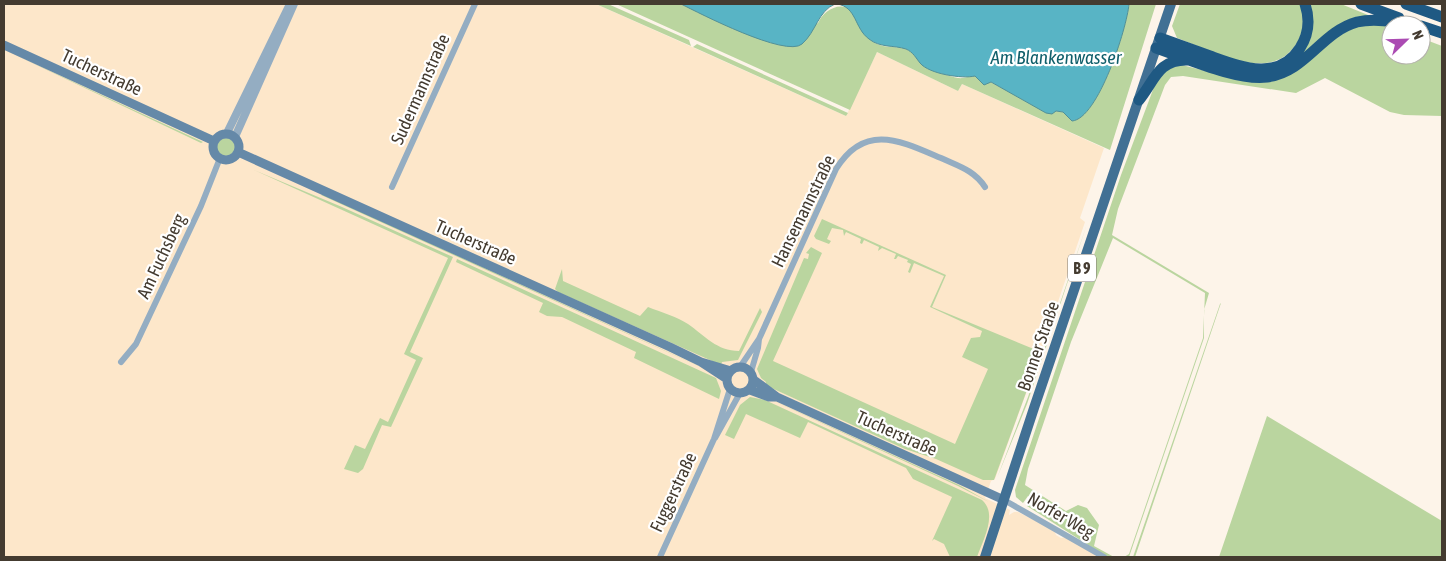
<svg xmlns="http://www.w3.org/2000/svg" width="1446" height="561" viewBox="0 0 1446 561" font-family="'Asap Condensed',sans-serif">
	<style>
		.built { fill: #fde7ca }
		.green { fill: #bad59f }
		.water { fill: #58b4c5; stroke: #529098 }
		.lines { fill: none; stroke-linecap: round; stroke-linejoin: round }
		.minor { stroke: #94adc2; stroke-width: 6 }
		.tertiary { stroke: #94adc2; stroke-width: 8 }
		.secondary { stroke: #6589a8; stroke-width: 9 }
		.primary { stroke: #417094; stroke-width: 10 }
		.motorway { stroke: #1f5983; stroke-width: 11 }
		.labels { text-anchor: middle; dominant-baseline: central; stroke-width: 4.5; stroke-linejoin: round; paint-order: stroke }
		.shield { fill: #fff; stroke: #7c766e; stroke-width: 1 }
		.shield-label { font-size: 16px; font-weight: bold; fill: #443b30 }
		.street-label { font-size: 18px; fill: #443b30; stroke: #fff }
		.water-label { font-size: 19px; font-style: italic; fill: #105f6b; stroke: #fff }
	</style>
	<rect width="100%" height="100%" fill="#fdf4e9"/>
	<!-- built -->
	<path class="built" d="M4 4H596L846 116 877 52 958 91 962 84 1104 148 1080 218 1085 222 1041 352 995 479 991 481 985 498 1010 510 1009 515 1014 512H1018L1054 530 1056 535 1061 538 1066 537 1101 557H4Z"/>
	<!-- green -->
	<path class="green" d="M596 4H608L689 40 691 46Z
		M616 4H681L772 43 818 23C823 11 840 0 852 11 860 23 864 40 880 45 888 48 898 46 906 49 916 53 919 64 928 69 937 72 949 76 958 78 964 79 971 75 976 76 983 77 1042 109 1046 113L1055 111 1063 112 1101 88 1123 30 1129 4H1156L1110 150 962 84 958 91 877 52 850 110Z
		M1180 4H1300C1305 19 1304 35 1294 47 1267 83 1210 50 1177 38L1172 26Z
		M1308 4H1341L1373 17 1359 18 1284 69 1259 72 1300 52Z
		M1360 25H1381L1391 28V55H1421V38L1442 46V116L1404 115 1390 112 1325 78 1296 93 1183 76 1171 77 1165 85 1118 209 1112 235 1209 293 1204 310V338L1129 557H1124L1129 554 1203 338 1205 293 1113 238 1071 342 1028 469 1025 485 1066 511 1078 505 1087 508 1099 525 1094 546 1114 557H1107L1027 506 1032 499 1028 496 1023 503 1016 497 1015 490 1121 175 1157 79 1166 69 1182 65 1242 80Z
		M697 44 848 113 846 116 693 47Z
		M11 53 203 142 201 143Z
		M217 147a9 9 0 1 1 18 0a9 9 0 1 1-18 0Z
		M254 170 342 207 453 257 410 352 423 358 391 427 382 425 363 469 358 473 344 469 355 445 365 449 380 418 388 422 416 360 404 354 448 258Z
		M323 194 716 374 321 195Z
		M822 219 946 275 932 307 1041 352 994 480H983L936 459 905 449 765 385 766 382 761 378 757 369 804 258 808 259 809 254 806 253 811 247 822 253 773 361 955 444 988 369 962 357 971 338 980 337 982 331 930 307 944 276 914 263 910 273 908 272 911 264 907 262 908 260 898 256 896 259H894L896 254 882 248 878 251 879 247 864 240 862 244 860 243 861 239 846 232 844 236 843 230 832 228 827 239 831 241 829 244 816 239 814 236Z
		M1087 224 1027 404 997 478 1028 397Z
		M457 259 716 378 721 391 719 399 634 358 636 352 562 317 547 316 539 312 543 303 456 262Z
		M562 269 563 281 640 316 648 307C661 312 677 317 688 324 705 336 717 351 739 351L760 308 762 312 738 360 722 362 721 365 558 292 555 289Z
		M1221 303 1135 557H1133L1220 304Z
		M761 395 959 485 989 502 958 486Z
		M750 397 765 400 982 500C998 514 983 540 977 557H950L944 544 934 539 932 541 952 497 913 479 906 468 808 422 800 438 746 414 734 439 725 435 740 405Z
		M1267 416 1442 521V557H1219Z"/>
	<!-- water -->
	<path class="water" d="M681 4H835C818 11 816 32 802 44 786 58 699 13 681 4Z
		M837 4H1129C1127 28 1098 119 1072 121L1063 112 1056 111 1052 114 1046 113 991 82 984 85 975 76C962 79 929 74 920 63 916 58 913 52 906 49 894 45 880 48 869 39 854 28 857 7 837 4Z"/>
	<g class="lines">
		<!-- minor -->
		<path class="minor" d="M392 187 475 4
			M121 362 136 344 201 206 220 158
			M740 367 759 339 836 169C865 122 901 141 941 158 958 166 974 170 985 187
			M751 372 758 348 759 339
			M715 438 740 393
			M1004 500 1104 557
			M660 557 714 439 730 389"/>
		<!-- tertiary -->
		<path class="tertiary" d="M227 133 290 4
			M235 137 294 4"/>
		<!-- secondary -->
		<path class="secondary" d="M4 45 214 141
			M213 147a13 13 0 1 1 26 0a13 13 0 1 1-26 0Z
			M238 152 670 347 701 362 727 379
			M701 362 731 371
			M727 380a13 13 0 1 1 26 0a13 13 0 1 1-26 0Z
			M754 380 777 397 1004 500
			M750 390 769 397H777"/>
		<!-- primary -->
		<path class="primary" d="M985 557 1034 408 1171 4"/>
		<!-- motorway -->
		<path class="motorway" d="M1361 4 1399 18
			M1406 4 1442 17
			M1421 26 1442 33
			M1160 38C1177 44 1193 50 1210 56 1241 67 1278 82 1300 48 1309 34 1310 19 1305 4
			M1156 48C1186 58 1237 81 1267 77 1306 72 1321 32 1357 22 1375 18 1396 22 1414 25
			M1139 100C1155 80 1158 60 1186 60"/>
	</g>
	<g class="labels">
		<!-- shield labels -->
		<rect class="shield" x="1068" y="254.5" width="28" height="27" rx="4"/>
		<g class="shield-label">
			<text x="1082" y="268">B 9</text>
		</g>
		<!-- street labels -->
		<g class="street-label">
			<text transform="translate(102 72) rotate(25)">Tucherstraße</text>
			<text transform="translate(420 89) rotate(-66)">Sudermannstraße</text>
			<text transform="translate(803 211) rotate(-64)">Hansemannstraße</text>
			<text transform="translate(476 242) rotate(24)">Tucherstraße</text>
			<text transform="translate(161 256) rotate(-65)">Am Fuchsberg</text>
			<text transform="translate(1038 346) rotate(-71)">Bonner Straße</text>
			<text transform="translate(897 433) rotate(24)">Tucherstraße</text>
			<text transform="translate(673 492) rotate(-65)">Fuggerstraße</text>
			<text transform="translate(1061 515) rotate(30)">Norfer Weg</text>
		</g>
		<!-- water labels -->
		<g class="water-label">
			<text x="1056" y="57">Am Blankenwasser</text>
		</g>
	</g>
	<!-- border -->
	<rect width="1446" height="561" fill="none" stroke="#443b30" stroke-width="10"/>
	<!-- north arrow -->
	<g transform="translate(1406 40) rotate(67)"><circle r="24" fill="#ffffff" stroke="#b4b1ac"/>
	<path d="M0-4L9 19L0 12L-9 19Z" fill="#ab4bb3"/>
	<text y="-8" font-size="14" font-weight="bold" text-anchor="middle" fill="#443b30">N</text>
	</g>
</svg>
